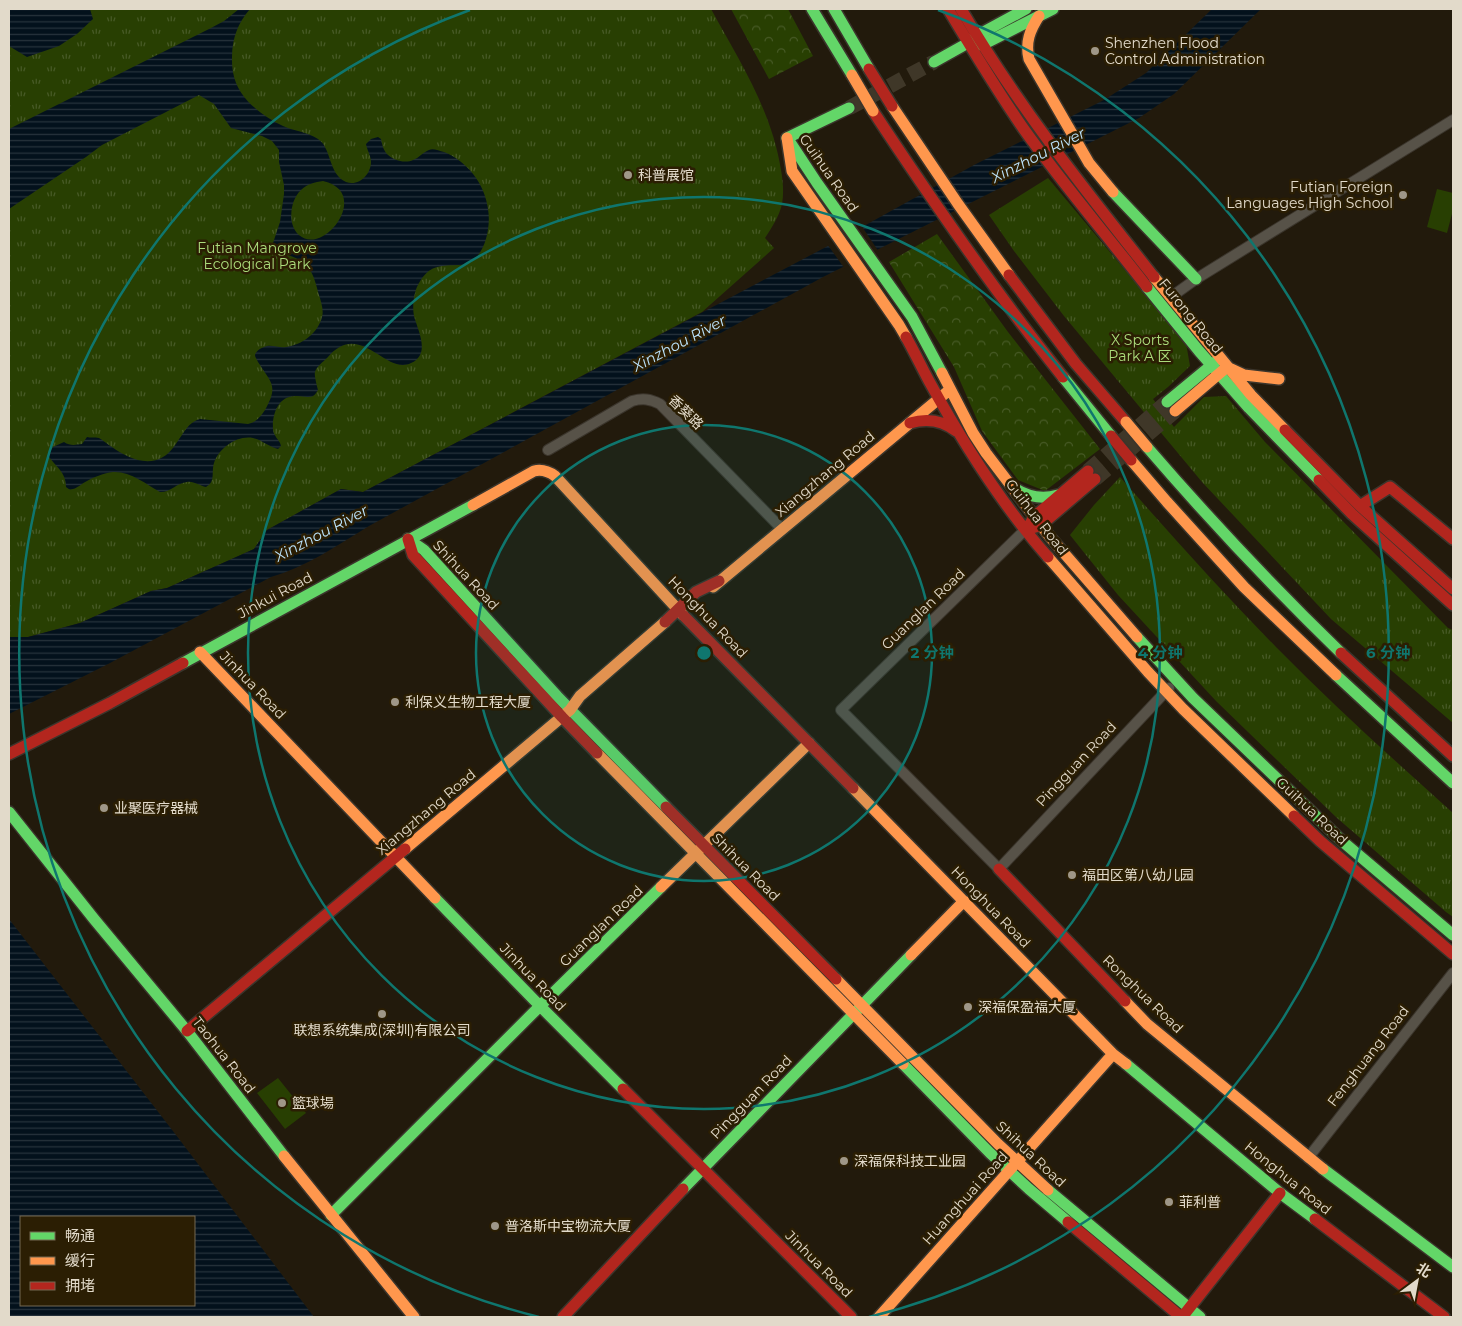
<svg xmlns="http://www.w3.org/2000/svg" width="1462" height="1326" viewBox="0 0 1462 1326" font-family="Montserrat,'Noto Sans SC',sans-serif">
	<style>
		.forest { fill: url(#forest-crowns) }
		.park { fill: url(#park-tufts) }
		.pitch { fill: #283f02 }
		.water { fill: url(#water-rules); fill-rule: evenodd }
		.pier { fill: #221a0c }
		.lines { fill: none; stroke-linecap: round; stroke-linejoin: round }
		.secondary-tunnel { stroke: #3f3728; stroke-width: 15; stroke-dasharray: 15 8; stroke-linecap: butt }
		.street-casing { stroke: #3b352c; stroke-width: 12 }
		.fast-casing { stroke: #3b352c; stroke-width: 14 }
		.slow-casing { stroke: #3b352c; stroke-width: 14 }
		.jam-casing { stroke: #3b352c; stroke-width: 14 }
		.street { stroke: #575248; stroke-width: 10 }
		.fast { stroke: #63d668; stroke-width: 11 }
		.slow { stroke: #ff974d; stroke-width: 11 }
		.jam { stroke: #b3261e; stroke-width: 11 }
		.slow-bridge-casing { stroke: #3b352c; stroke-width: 14; stroke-linecap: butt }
		.jam-bridge-casing { stroke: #3b352c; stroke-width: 14; stroke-linecap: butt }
		.slow-bridge { stroke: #ff974d; stroke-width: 11 }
		.jam-bridge { stroke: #b3261e; stroke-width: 11 }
		.ring { fill: none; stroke: #0f766e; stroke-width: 2.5 }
		.poi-dot { fill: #9f9788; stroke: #2b1e03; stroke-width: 2 }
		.labels { text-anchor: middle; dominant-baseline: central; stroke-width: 5; stroke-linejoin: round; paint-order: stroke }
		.poi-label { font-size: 14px; fill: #e2daca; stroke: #2b1e03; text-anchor: start }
		.street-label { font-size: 14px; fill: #e2daca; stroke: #2b1e03 }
		.park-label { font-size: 14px; fill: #abdc7b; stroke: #2b1e03 }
		.water-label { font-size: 15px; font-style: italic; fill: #bbe3fc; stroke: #2b1e03 }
		.centre { fill: #0f766e; stroke: #2b1e03; stroke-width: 2.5 }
		.ring-label { font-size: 15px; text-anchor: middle; font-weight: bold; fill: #0f766e; stroke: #2b1e03; stroke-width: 5; stroke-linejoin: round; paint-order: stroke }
	</style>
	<defs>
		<pattern id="forest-crowns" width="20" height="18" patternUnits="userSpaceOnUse" patternTransform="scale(1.25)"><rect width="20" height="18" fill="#283f02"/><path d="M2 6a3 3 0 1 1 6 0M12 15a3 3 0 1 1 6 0" fill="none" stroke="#475a26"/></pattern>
		<pattern id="park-tufts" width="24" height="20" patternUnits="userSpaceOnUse" patternTransform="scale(1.25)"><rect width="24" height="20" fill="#283f02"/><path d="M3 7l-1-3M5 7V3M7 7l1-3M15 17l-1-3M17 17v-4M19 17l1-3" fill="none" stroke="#475a26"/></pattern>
		<pattern id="water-rules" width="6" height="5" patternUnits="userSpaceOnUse" patternTransform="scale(1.25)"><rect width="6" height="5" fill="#03111c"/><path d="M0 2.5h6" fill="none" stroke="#27333c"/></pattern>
	</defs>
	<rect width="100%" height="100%" fill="#221a0c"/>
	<!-- forest -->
	<path class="forest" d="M731 9H788L813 56 769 79Z
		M937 234 1008 332 1100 449 1045 491 1018 480 982 431 954 367 889 262Z"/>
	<!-- park -->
	<path class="park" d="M9 9H711C739 60 772 111 781 170 783 181 784 193 782 204 779 217 772 227 765 238L774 248 702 312 363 492 341 489 267 530 254 549 167 588 151 591 80 623 28 637H9Z
		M1048 178 1186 343 1190 366 1168 387 1153 399 1174 427 1204 397 1226 396 1265 442 1448 628 1453 630V723L1331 619 1202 482 1064 316 1014 251 989 215Z
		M1120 477C1171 535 1222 592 1276 647 1333 705 1393 759 1453 813V917L1446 912 1337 818 1216 701 1118 595 1070 535 1094 505Z"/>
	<!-- pitch -->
	<path class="pitch" d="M1437 189 1453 193V210L1447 233 1427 227Z
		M278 1078 306 1113 285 1129 257 1093Z"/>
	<!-- water -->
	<path class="water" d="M9 9H90L93 19 77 34 59 46 27 57 9 46Z
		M239 9H250C238 23 232 38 232 57 232 62 232 67 233 72 237 98 261 115 283 126 294 131 308 132 318 139 332 148 328 174 346 182 359 187 371 174 371 162 371 156 367 150 366 144L371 139 378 137 381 139C382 144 383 149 386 153 392 160 405 164 413 160 419 158 423 152 429 150 433 148 439 151 444 152 467 161 485 184 488 209 491 226 486 254 469 263 466 265 461 265 457 265 438 266 430 265 419 283 414 291 412 306 414 316 418 331 431 354 411 363 385 376 360 318 327 358 323 362 316 367 315 372 314 375 317 386 318 390 316 393 315 395 313 396 309 398 302 396 297 396 279 395 272 413 273 429 273 436 280 440 281 446L278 449C269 447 262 440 253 438 237 435 219 448 214 463 211 473 216 481 206 487 200 486 194 481 187 482 177 483 169 493 160 492 146 484 130 471 113 472 104 473 94 477 87 481 82 483 78 488 73 489 69 490 69 489 66 487 66 471 55 467 48 455L53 447 64 442C70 446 75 445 82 444L87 437C90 438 95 437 99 438 103 440 108 445 112 447 126 457 146 467 163 457 179 448 183 423 200 419L248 424C257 422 260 417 265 410 279 385 271 383 258 362 257 360 255 357 255 355 256 350 263 347 267 346 273 345 280 348 286 347 302 345 318 333 322 317 324 310 321 302 319 295 313 273 311 263 288 255 282 253 276 252 272 246L280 222 284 194V185L279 162V150L272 141 262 136 231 128 214 104 199 95 102 145 86 157 9 209V129L211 28 224 21ZM323 181C372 192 324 257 299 235 287 225 290 200 301 190 307 184 315 182 323 181Z
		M1212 9H1261L1174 94 1139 118 823 277 369 526C338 545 306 567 271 577L110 663 9 714V637H28L80 623 151 591 167 588 254 549 267 530 341 489 363 492 826 247 974 165 1104 100 1146 73Z
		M9 919 176 1135 314 1317H9ZM194 1217V1305H21V1217Z"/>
	<!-- pier -->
	<path class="pier" d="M861 225 879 252 845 269 827 244Z"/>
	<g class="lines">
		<!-- secondary-tunnel -->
		<path class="secondary-tunnel" d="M849 108 934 62
			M1088 471 1167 402
			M1095 479 1175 411"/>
		<!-- street casing -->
		<g class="street-casing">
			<path id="street" d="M1171 297 1196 279 1453 120
				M548 450 632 401C643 398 650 399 660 404L782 529
				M1026 529 841 710 999 869 1169 688
				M1308 1158 1453 973"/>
		</g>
		<!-- fast casing -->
		<g class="fast-casing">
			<path id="fast" d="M812 9 852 75
				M834 9 869 69
				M973 44 982 45 1053 9
				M934 62 968 43 976 36 1026 9
				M787 138 849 108
				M790 142 817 183 912 317 942 373
				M1113 192 1196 279
				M1147 287 1199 351 1249 408 1319 480
				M1063 377 1111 436
				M1167 402 1219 359
				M1147 447C1209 519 1273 587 1341 653
				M1014 488C1028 497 1042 500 1058 495
				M408 539 424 550 557 696 666 807
				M1137 637 1193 698 1342 841 1453 935
				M183 663 473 505
				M1336 675 1453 783
				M9 812 94 919 187 1031 284 1156
				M435 898 540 1006 623 1089
				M903 1064 990 1153 1029 1189 1068 1222
				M1126 1064 1280 1193 1315 1219
				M1323 1169 1453 1267
				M683 1189 911 955
				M1048 1190 1200 1317
				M331 1215 540 1006 661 887"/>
		</g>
		<!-- slow casing -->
		<g class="slow-casing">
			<path id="slow" d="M1039 16C1030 30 1025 42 1029 59L1089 163 1113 192
				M892 106 958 204 1009 275
				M787 138 792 171 899 325 906 337
				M1154 277 1251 395 1285 430
				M942 373 973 433 986 453 1050 537 1137 637
				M1175 411 1227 367 1244 375 1279 379
				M1131 460 1167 502 1244 587 1336 675
				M473 505 534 471C542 469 548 471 555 476L683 615
				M1048 557 1148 672 1183 709 1294 816
				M713 587 947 392
				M200 652 435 898
				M597 753 903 1064
				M853 788 1113 1054 1126 1064
				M405 849 570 710 580 696 665 622
				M661 887 809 743
				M911 955 964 901
				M836 979 998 1144 1048 1190
				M1125 1001 1147 1024 1323 1169
				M284 1156 414 1317
				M879 1317 1113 1054"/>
		</g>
		<!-- jam casing -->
		<g class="jam-casing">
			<path id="jam" d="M948 9C972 49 996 89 1023 128 1062 183 1106 234 1147 287
				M961 9C1017 105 1085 190 1154 277
				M873 111C933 202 995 292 1063 377
				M1009 275 1076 364 1126 422
				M906 337C914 351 921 366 929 381 963 443 1001 504 1048 557
				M910 423C927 418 942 420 956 431
				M1285 430 1360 506 1453 589
				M1319 480 1352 514 1453 605
				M1360 506 1390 487 1453 539
				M1030 524 1034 517 1088 471
				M1032 528 1041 525 1095 479
				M408 539 413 555 562 717 597 753
				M683 615 853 788
				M665 622 696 592 719 581
				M1341 653 1453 756
				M9 754 110 703 183 663
				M666 807 836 979
				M1294 816 1320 841 1453 954
				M999 869 1125 1001
				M187 1031 405 849
				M623 1089 851 1317
				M1315 1219 1444 1317
				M1068 1222 1181 1317
				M1183 1316 1280 1193
				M563 1317 683 1189"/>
		</g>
		<!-- street -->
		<use href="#street" class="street"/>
		<!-- fast -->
		<use href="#fast" class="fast"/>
		<!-- slow -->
		<use href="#slow" class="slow"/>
		<!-- jam -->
		<use href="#jam" class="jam"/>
		<!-- slow-bridge casing -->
		<g class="slow-bridge-casing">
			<path id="slow-bridge" d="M852 75 873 111
				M1126 422 1147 447"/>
		</g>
		<!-- jam-bridge casing -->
		<g class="jam-bridge-casing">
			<path id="jam-bridge" d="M869 69 892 106
				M1111 436 1131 460"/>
		</g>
		<!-- slow-bridge -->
		<use href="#slow-bridge" class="slow-bridge"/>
		<!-- jam-bridge -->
		<use href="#jam-bridge" class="jam-bridge"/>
	</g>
	<!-- distance rings -->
	<circle cx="704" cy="653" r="228" fill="#0f766e" fill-opacity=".12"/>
	<g class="ring">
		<circle cx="704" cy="653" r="228"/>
		<circle cx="704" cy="653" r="456"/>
		<path d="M539 1317A684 684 0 0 1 470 10M938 10A684 684 0 0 1 869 1317"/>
	</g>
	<!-- markers -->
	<g class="poi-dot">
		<circle cx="1095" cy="51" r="5"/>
		<circle cx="628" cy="175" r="5"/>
		<circle cx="1403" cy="195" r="5"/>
		<circle cx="395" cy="702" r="5"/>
		<circle cx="104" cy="808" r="5"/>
		<circle cx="1072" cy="875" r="5"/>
		<circle cx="968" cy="1007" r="5"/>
		<circle cx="382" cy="1014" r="5"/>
		<circle cx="282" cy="1103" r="5"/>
		<circle cx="844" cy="1161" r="5"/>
		<circle cx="1169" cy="1202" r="5"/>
		<circle cx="495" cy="1226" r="5"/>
	</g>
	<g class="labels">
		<!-- poi labels -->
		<g class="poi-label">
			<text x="1105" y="43">Shenzhen Flood<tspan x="1105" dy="16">Control Administration</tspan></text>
			<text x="638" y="175">科普展馆</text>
			<text x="1393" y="187" text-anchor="end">Futian Foreign<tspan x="1393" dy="16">Languages High School</tspan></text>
			<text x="405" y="702">利保义生物工程大厦</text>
			<text x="114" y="808">业聚医疗器械</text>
			<text x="1082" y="875">福田区第八幼儿园</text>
			<text x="978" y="1007">深福保盈福大厦</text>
			<text x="382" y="1030" text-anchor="middle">联想系统集成(深圳)有限公司</text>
			<text x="292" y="1103">籃球場</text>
			<text x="854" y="1161">深福保科技工业园</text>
			<text x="1179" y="1202">菲利普</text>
			<text x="505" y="1226">普洛斯中宝物流大厦</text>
		</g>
		<!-- street labels -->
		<g class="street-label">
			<text transform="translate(829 173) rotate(55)">Guihua Road</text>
			<text transform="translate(1191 316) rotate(51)">Furong Road</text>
			<text transform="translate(686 412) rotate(44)">香葵路</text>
			<text transform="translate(825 474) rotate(-40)">Xiangzhang Road</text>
			<text transform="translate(1037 517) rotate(52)">Guihua Road</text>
			<text transform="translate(466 575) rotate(47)">Shihua Road</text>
			<text transform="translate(275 595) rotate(-28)">Jinkui Road</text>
			<text transform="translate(923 609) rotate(-44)">Guanglan Road</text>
			<text transform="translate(708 617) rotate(46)">Honghua Road</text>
			<text transform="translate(253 685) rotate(46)">Jinhua Road</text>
			<text transform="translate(1076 764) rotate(-47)">Pingguan Road</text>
			<text transform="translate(1312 811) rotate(43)">Guihua Road</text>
			<text transform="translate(426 812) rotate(-40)">Xiangzhang Road</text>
			<text transform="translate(746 867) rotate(45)">Shihua Road</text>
			<text transform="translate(991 907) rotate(46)">Honghua Road</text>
			<text transform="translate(601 926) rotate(-44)">Guanglan Road</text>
			<text transform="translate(533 977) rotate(46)">Jinhua Road</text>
			<text transform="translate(1143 994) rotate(44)">Ronghua Road</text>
			<text transform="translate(224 1055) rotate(52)">Taohua Road</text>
			<text transform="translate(1368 1056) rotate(-52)">Fenghuang Road</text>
			<text transform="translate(751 1097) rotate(-46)">Pingguan Road</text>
			<text transform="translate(1031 1154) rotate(43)">Shihua Road</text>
			<text transform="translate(1288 1178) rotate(39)">Honghua Road</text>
			<text transform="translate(965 1198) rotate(-48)">Huanghuai Road</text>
			<text transform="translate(819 1264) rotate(45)">Jinhua Road</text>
		</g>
		<!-- park labels -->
		<g class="park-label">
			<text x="257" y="248">Futian Mangrove<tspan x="257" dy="16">Ecological Park</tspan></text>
			<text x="1140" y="340">X Sports<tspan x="1140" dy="16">Park A 区</tspan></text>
		</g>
		<!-- water labels -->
		<g class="water-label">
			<text transform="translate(1038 155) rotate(-27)">Xinzhou River</text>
			<text transform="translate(679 343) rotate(-28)">Xinzhou River</text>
			<text transform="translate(321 533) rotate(-28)">Xinzhou River</text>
		</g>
	</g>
	<circle cx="704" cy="653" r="8" class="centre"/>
	<g class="ring-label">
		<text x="932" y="658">2 分钟</text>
		<text x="1160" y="658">4 分钟</text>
		<text x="1388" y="658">6 分钟</text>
	</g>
	<!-- border -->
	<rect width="1462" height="1326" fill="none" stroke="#e2daca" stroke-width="20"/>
	<!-- legend -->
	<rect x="20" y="1216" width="175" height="90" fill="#2b1e03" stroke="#746953"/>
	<rect x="30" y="1232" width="25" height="8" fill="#63d668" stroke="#746953"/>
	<text x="65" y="1241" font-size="15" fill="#e2daca">畅通</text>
	<rect x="30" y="1257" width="25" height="8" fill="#ff974d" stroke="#746953"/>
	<text x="65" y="1266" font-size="15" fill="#e2daca">缓行</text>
	<rect x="30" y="1282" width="25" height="8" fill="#b3261e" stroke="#746953"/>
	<text x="65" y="1291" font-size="15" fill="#e2daca">拥堵</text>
	<!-- north arrow -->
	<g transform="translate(1417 1281) rotate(32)" stroke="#2b1e03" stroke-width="4" paint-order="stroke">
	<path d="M0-4L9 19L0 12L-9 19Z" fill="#e2daca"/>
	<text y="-8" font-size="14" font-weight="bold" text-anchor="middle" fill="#e2daca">北</text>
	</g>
</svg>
